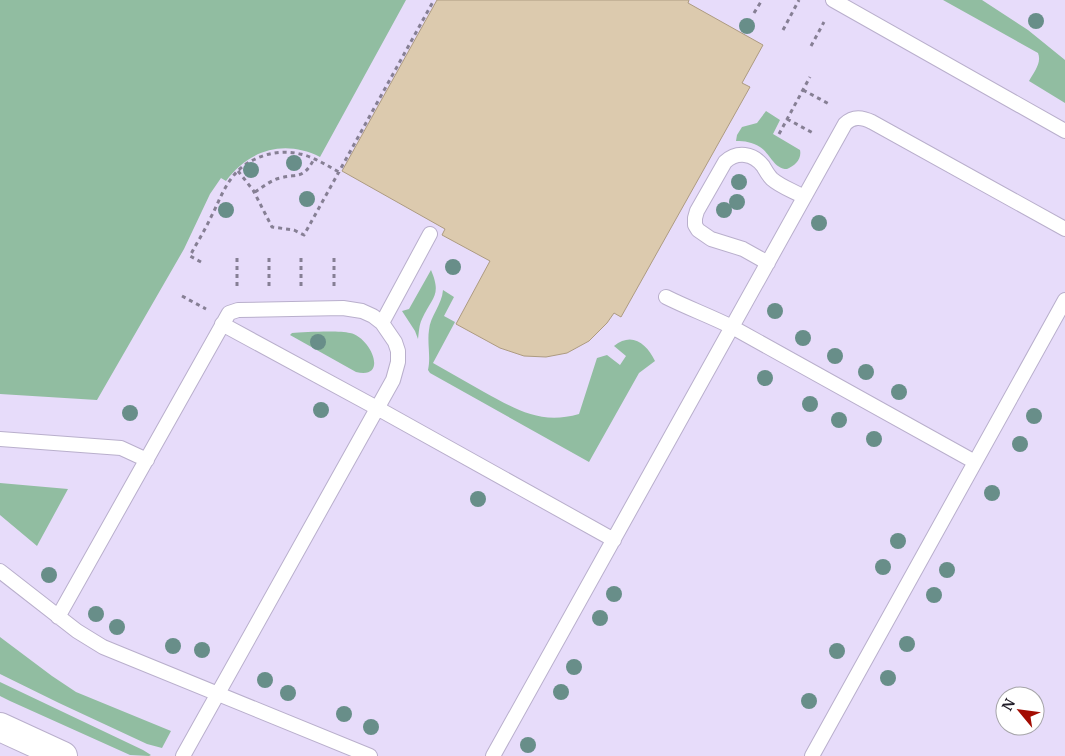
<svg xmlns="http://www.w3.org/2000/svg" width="1065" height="756" viewBox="0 0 1065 756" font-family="Merriweather,serif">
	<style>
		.green { fill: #91bda1 }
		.building { fill: #dccaae; stroke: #ad9b81 }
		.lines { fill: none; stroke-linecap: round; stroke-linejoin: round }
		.service-casing { stroke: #b9afcc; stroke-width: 16 }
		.tertiary-casing { stroke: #b9afcc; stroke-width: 30 }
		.path { stroke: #867f94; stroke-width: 3; stroke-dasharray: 4 4; stroke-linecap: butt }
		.service { stroke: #fff; stroke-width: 14 }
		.tertiary { stroke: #fff; stroke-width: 28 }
		.tree { fill: #688e89 }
	</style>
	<rect width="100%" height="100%" fill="#e7dcfa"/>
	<!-- green -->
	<path class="green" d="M0 0H406L320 157C284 139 249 150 226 181L221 178 210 194 184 249 97 400 0 394Z
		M943 0H982L1028 30 1065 60V103L1029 81C1034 72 1042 63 1038 53Z
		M766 111 780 120 773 134 800 150C802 159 795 166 787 169 774 169 770 153 760 147 752 142 745 141 736 141L737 135 742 127 757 123Z
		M431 270C442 296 432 297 422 319 419 325 419 332 418 339L415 331 402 311 409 309Z
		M443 290 454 297 444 316 455 322 433 363C450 373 467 382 484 392 517 410 541 425 579 414L597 358 607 355 620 365 626 356 614 346C632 331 647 344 655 361L639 373 589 462 430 373 428 370C431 357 427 343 429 330 430 316 442 305 443 290Z
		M292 333C304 332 339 330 350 333 371 337 389 380 356 372L290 335Z
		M0 483 68 489 37 546 0 515Z
		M0 637 52 676 76 692 171 731 162 748 147 744 59 703 0 674Z
		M0 682 143 750 151 755 149 756 130 755 10 701 0 696Z"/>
	<!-- building -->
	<path class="building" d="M437 0H689L688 3 763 45 742 83 750 87 621 317 614 313 607 323 589 341 567 353 546 357 524 356 500 348 456 324 490 261 442 235 445 229 342 171Z"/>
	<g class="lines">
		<!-- service casing -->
		<g class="service-casing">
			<path id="service" d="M833 0 1065 131
				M768 263 743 249 711 239 698 230 695 225V218L697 211 725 162C737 151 753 153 763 166 766 171 768 175 772 179 781 187 794 191 804 197
				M666 297C688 308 710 316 732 327L975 462
				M382 323 430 234
				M222 324 377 408 614 540
				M0 439 121 448 147 460
				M0 571 77 631 103 647 370 756
				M58 617 229 313 238 310 343 308 362 311 373 316 382 323 395 342 398 351V362L393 380 183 756
				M493 756C610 545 728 335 845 124 853 116 862 117 872 122L1065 229
				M812 756 1065 300"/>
		</g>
		<!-- tertiary casing -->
		<g class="tertiary-casing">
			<path id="tertiary" d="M0 727 63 756"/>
		</g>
		<!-- path -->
		<path class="path" d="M754 13 762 0
			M783 30 799 0
			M811 46 824 22
			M803 90 831 105
			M787 119 813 133
			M779 134 810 77
			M238 171 253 190 272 227 294 230 304 235 434 0
			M255 192C263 187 271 180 280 178 298 173 303 180 314 159
			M237 258V288
			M269 258V287
			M201 262 190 256C196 244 204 232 210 219 218 204 223 188 234 175 249 157 277 148 300 154 314 157 326 165 339 172
			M301 286V257
			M334 286V256
			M182 296 206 309"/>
		<!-- service -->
		<use href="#service" class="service"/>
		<!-- tertiary -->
		<use href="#tertiary" class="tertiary"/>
	</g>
	<!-- trees -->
	<g class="tree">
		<circle cx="1036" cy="21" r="8"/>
		<circle cx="747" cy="26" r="8"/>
		<circle cx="294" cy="163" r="8"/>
		<circle cx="251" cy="170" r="8"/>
		<circle cx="739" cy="182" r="8"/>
		<circle cx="307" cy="199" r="8"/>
		<circle cx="737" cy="202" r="8"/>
		<circle cx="226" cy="210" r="8"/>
		<circle cx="724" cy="210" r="8"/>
		<circle cx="819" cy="223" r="8"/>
		<circle cx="453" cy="267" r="8"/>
		<circle cx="775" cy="311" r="8"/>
		<circle cx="803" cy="338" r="8"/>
		<circle cx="318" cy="342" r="8"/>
		<circle cx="835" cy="356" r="8"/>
		<circle cx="866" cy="372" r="8"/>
		<circle cx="765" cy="378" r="8"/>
		<circle cx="899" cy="392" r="8"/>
		<circle cx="810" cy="404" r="8"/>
		<circle cx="321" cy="410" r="8"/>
		<circle cx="130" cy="413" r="8"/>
		<circle cx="1034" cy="416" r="8"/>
		<circle cx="839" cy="420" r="8"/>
		<circle cx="874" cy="439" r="8"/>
		<circle cx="1020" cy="444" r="8"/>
		<circle cx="992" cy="493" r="8"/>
		<circle cx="478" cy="499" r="8"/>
		<circle cx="898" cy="541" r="8"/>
		<circle cx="883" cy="567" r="8"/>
		<circle cx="947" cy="570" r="8"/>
		<circle cx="49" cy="575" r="8"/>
		<circle cx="614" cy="594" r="8"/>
		<circle cx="934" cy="595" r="8"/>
		<circle cx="96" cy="614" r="8"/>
		<circle cx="600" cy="618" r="8"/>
		<circle cx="117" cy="627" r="8"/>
		<circle cx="907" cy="644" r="8"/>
		<circle cx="173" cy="646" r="8"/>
		<circle cx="202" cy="650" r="8"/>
		<circle cx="837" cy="651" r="8"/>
		<circle cx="574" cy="667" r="8"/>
		<circle cx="888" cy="678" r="8"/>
		<circle cx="265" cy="680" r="8"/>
		<circle cx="561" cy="692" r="8"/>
		<circle cx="288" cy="693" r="8"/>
		<circle cx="809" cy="701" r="8"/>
		<circle cx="344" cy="714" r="8"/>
		<circle cx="371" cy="727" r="8"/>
		<circle cx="528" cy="745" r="8"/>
	</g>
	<!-- north arrow -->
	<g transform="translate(1020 711) rotate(299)"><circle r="24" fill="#ffffff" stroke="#a6a5a9"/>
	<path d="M0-4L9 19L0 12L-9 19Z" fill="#a30c02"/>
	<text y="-8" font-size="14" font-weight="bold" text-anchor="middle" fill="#211d28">N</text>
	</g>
</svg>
